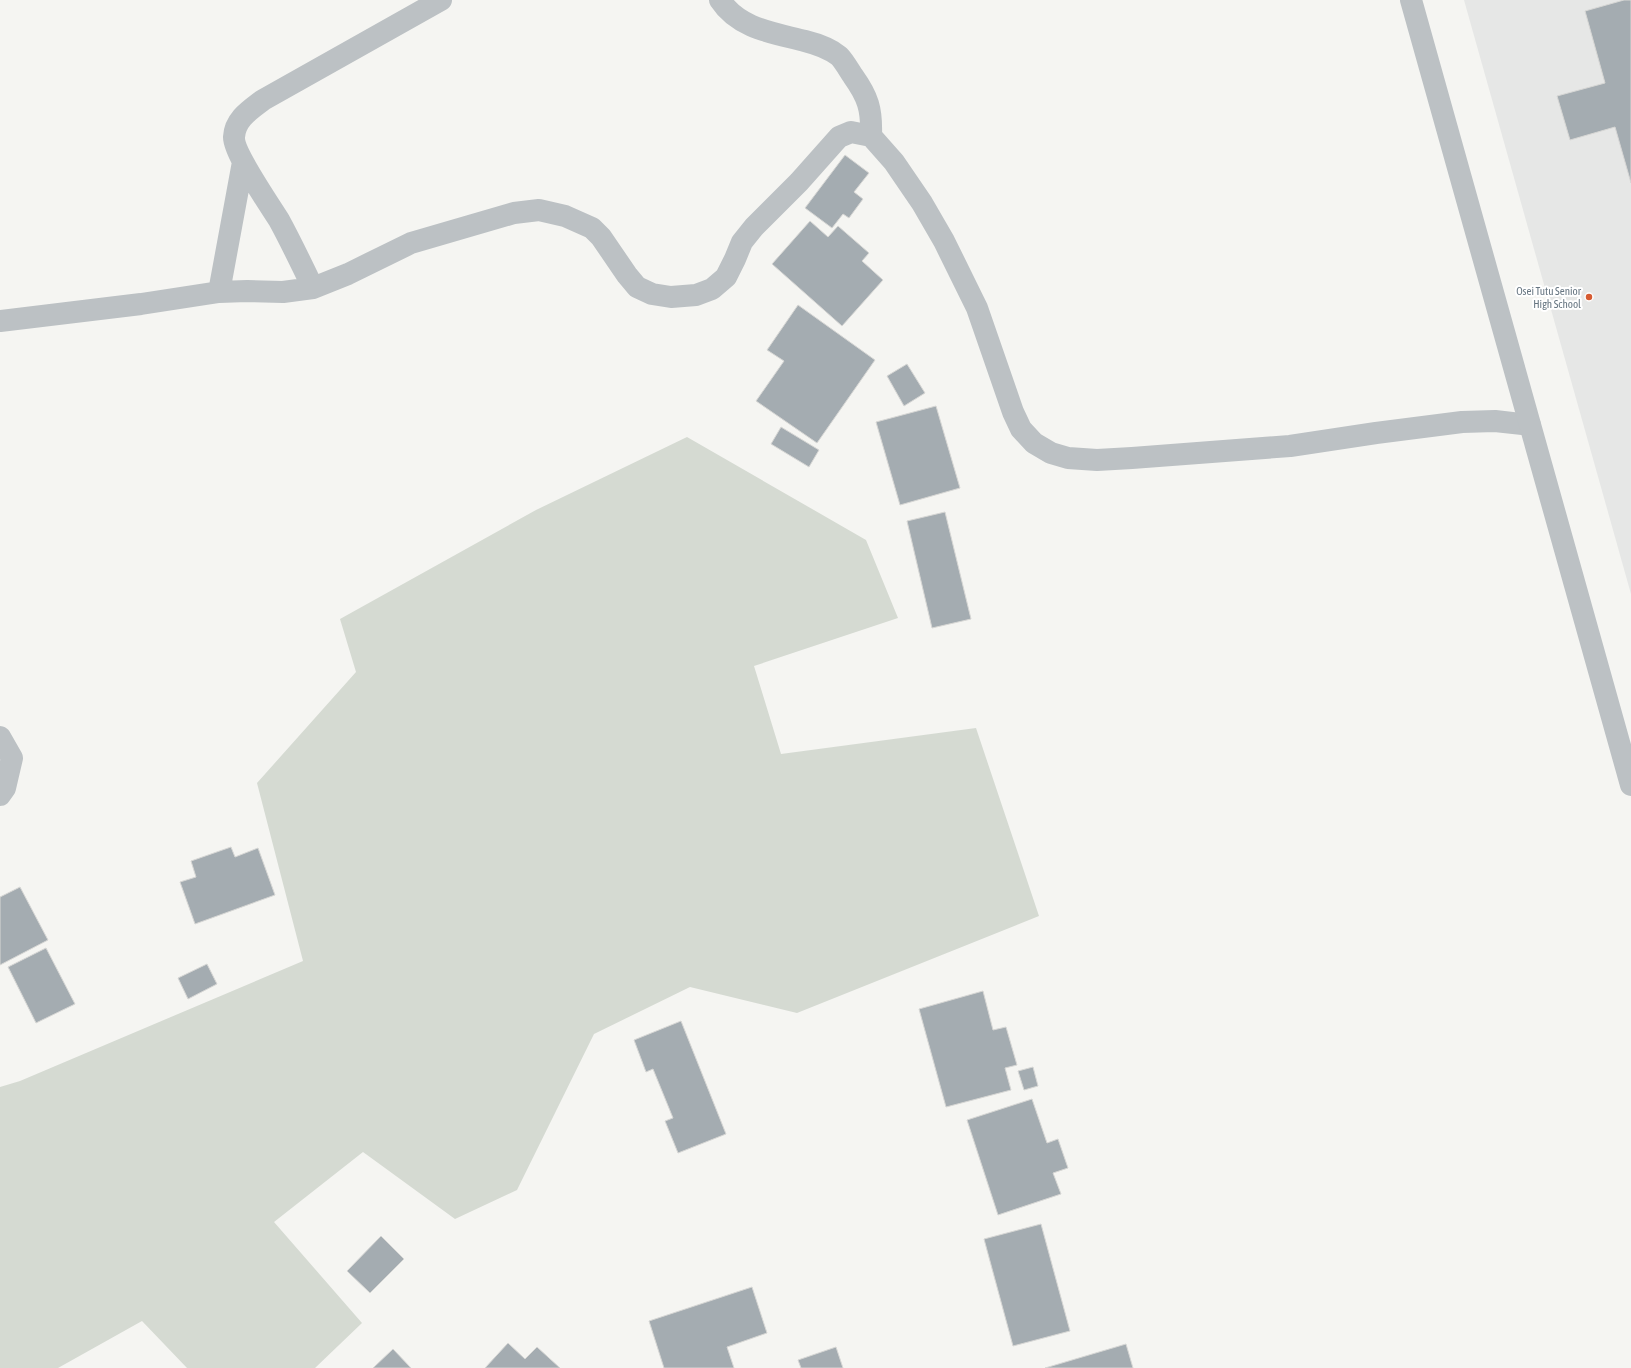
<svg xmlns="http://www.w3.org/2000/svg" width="1631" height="1368" viewBox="0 0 1631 1368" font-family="'Asap Condensed',sans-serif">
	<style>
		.built { fill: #e6e7e6 }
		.green { fill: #d5dad2 }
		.building { fill: #a4acb1; stroke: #d7d7d5 }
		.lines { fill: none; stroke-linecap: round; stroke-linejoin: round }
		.minor { stroke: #bcc1c4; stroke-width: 22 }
		.tertiary { stroke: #bcc1c4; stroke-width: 22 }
		.poi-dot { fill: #d65b31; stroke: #fff; stroke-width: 1.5 }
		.labels { text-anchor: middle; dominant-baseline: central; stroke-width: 4; stroke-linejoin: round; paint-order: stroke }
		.poi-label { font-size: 11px; fill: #667581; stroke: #fff; text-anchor: end }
	</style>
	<rect width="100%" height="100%" fill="#f5f5f2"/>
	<!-- built -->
	<path class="built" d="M1464 0H1631V594Z"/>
	<!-- green -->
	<path class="green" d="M687 437 866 540 898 618 754 666 781 754 976 728 1039 916 797 1013 690 987 594 1034 517 1190 455 1219 363 1152 274 1222 362 1323 315 1368H187L142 1321 58 1368H0V1087L20 1081 303 961 257 783 356 672 340 619 536 510Z"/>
	<!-- building -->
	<path class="building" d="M1624 0H1631V183L1615 127 1570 140 1557 96 1605 83 1585 11Z
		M845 155 869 173 854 192 863 199 849 218 843 214 832 228 805 208Z
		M810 221 828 237 838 226 869 253 862 261 883 280 842 326 772 264Z
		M798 305 875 360 817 443 756 401 784 361 767 350Z
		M907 364 925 393 904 406 887 376Z
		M936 406 960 488 900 505 876 422Z
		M781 427 819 450 809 467 771 444Z
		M945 512 971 619 932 628 907 521Z
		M231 847 235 857 258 848 275 895 195 924 180 882 196 877 191 861Z
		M20 887 48 940 0 965V897Z
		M46 948 75 1004 36 1023 8 967Z
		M207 964 217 984 188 999 178 978Z
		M983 991 993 1030 1006 1027 1017 1065 1005 1068 1011 1090 946 1107 919 1009Z
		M681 1021 726 1134 678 1153 665 1121 673 1118 653 1069 646 1072 634 1040Z
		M1033 1067 1038 1086 1024 1090 1018 1071Z
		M1032 1099 1047 1143 1058 1139 1068 1168 1053 1173 1061 1194 998 1215 967 1120Z
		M1041 1224 1070 1331 1013 1346 984 1239Z
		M381 1236 404 1259 370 1293 347 1271Z
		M752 1287 767 1333 727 1347 734 1368H664L649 1321Z
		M508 1343 525 1359 537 1347 560 1368H485Z
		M1126 1344 1133 1368H1045Z
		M836 1347 843 1368H801L798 1360Z
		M393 1349 411 1368H373Z"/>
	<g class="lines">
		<!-- minor -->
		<path class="minor" d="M720 0C739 29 774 33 805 41 817 44 829 48 839 56 844 61 849 70 853 76 868 97 872 109 871 136
			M313 288C302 265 291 242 279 220 269 204 233 152 234 137 235 119 250 110 263 100L441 0
			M219 292 243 162
			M0 321 141 304 219 292 247 291 283 292 313 288 348 274 411 243 514 213 539 210 565 216 592 228 601 237 627 275 637 287 652 294 671 297 696 295 712 289 726 277 735 259 742 242 754 227 799 182 839 137 851 132 871 136 894 162 922 203 944 241 977 308 1013 412 1021 429 1034 443 1051 453 1068 458 1097 460 1132 458 1290 446 1376 433 1462 422 1495 421 1530 425
			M0 737 12 758 5 788 0 795"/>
		<!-- tertiary -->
		<path class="tertiary" d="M1411 0 1631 785"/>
	</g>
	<!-- markers -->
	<circle class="poi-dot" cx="1589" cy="297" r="4"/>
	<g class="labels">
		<!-- poi labels -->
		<g class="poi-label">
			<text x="1581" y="291">Osei Tutu Senior<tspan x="1581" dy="13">High School</tspan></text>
		</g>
	</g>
</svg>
